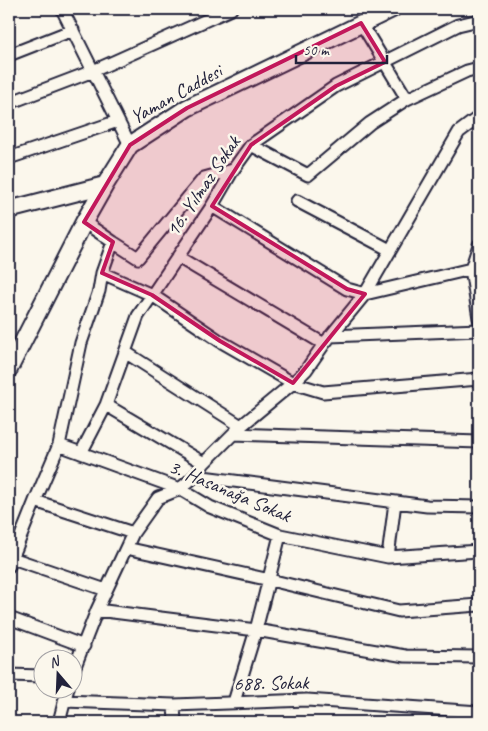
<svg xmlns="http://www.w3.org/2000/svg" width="488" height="731" viewBox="0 0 488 731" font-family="Caveat,sans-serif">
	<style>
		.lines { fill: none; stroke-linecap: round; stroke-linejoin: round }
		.street-casing { stroke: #22223b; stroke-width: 15 }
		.secondary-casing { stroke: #22223b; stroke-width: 20 }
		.street { stroke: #fbf7ec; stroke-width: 11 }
		.secondary { stroke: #fbf7ec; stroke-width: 16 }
		.marked { fill: #c2185b; fill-opacity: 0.2; stroke: #c2185b; stroke-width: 4; stroke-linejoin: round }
		.labels { text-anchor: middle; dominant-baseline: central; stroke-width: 5; stroke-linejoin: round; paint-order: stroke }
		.street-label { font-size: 20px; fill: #22223b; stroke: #fbf7ec }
	</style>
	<rect width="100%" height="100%" fill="#fbf7ec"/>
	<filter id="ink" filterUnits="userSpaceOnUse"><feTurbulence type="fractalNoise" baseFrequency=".02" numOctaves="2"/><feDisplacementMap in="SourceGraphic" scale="10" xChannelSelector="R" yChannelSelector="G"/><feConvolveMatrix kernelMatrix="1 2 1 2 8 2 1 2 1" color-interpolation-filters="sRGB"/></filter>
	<g filter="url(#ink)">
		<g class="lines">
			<!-- street casing -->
			<g class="street-casing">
				<path id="street" d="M62 9 130 145
					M361 23 407 99
					M9 55 73 30
					M9 103 93 71 231 9
					M251 145 308 175 370 123 407 99 467 71 479 68
					M9 158 118 121
					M297 201 390 250
					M212 206 347 289 365 294 459 132 479 117
					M113 242 138 258 204 178 233 170
					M479 245 471 269 479 318
					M178 257 324 344
					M102 273 152 295 220 341 293 383 323 392 479 379
					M330 336 479 330
					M125 352 241 426
					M106 405 204 463
					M234 434 479 442
					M59 445 180 489 210 507 280 535 388 557 479 551
					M81 453 106 405 138 316 212 206 233 170 251 145 336 86 458 25 479 20
					M195 476 427 506 479 507
					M35 501 133 533
					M126 548 270 580 399 611 479 605
					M388 557 395 502
					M12 558 106 590
					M9 566 35 501 59 445 81 343 99 291 102 273 113 242 84 222
					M97 610 256 630 405 656 479 657
					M9 618 84 646
					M72 674 97 610 126 548 133 533 158 498 180 489 195 476 204 463 241 426 293 383 306 370 324 344 365 294 471 269
					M9 675 42 676
					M64 701 174 705 307 700 479 712
					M234 702 256 630 280 535
					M174 705 175 722
					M59 722 68 688"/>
			</g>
			<!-- secondary casing -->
			<g class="secondary-casing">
				<path id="secondary" d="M9 212 12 209 105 185
					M9 369 84 222 105 185 130 145 187 108 392 9"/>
			</g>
			<!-- street -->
			<use href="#street" class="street"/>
			<!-- secondary -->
			<use href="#secondary" class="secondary"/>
		</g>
	</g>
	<!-- marked area -->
	<path class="marked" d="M361 23 385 62 336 86 251 145 212 206 347 289 365 294 293 383 220 341 152 295 102 273 113 242 84 222 130 145 187 108Z"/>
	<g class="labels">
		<!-- street labels -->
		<g class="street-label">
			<text transform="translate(176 94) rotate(-29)">Yaman Caddesi</text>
			<text transform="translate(203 186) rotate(-56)">16. Yılmaz Sokak</text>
			<text transform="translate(230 491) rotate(23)">3. Hasanağa Sokak</text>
			<text transform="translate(271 683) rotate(-1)">688. Sokak</text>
		</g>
	</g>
	<!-- margin -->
	<rect width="488" height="731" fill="none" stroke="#fbf7ec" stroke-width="30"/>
	<rect x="15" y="15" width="458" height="701" fill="none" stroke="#22223b" stroke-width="2" filter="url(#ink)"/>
	<!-- north arrow -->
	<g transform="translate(58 674) rotate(341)"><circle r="24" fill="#fbf7ec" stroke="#a4a2a5"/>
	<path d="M0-4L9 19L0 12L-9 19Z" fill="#22223b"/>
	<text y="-8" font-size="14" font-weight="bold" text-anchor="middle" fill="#22223b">N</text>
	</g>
	<!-- scale -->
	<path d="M296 55v8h91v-8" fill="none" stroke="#22223b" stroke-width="2.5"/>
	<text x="303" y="55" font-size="15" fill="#22223b" stroke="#fbf7ec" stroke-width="4" paint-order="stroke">50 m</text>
</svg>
